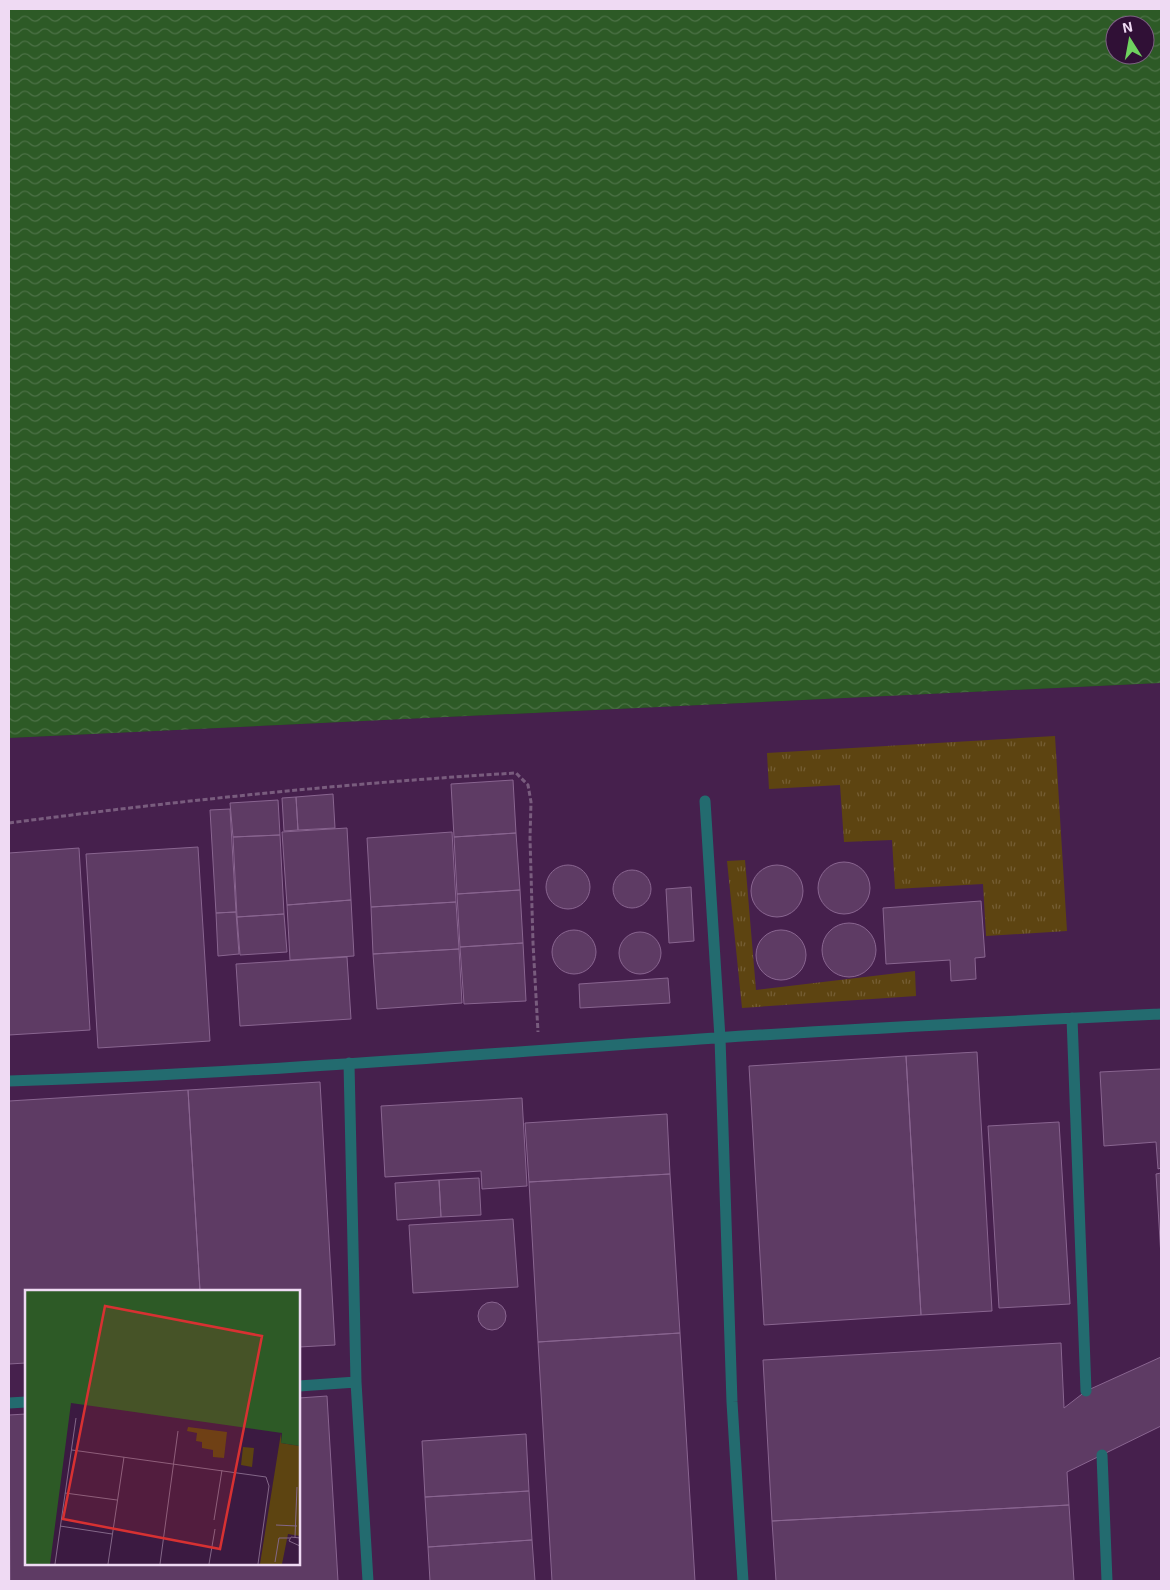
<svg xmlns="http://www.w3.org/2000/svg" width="1170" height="1590" viewBox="0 0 1170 1590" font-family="'Exo 2',sans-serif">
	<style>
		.built { fill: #46204d; fill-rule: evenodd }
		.grass { fill: url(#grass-tufts) }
		.water { fill: url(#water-waves); fill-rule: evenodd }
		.building { fill: #5e3b64; stroke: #896590 }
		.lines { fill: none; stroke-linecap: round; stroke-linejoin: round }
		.path { stroke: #795c7e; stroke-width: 3; stroke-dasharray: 5 2.5; stroke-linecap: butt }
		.lane { stroke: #236b6f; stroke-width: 11 }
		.inset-road { fill: none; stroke: #836788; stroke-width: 1 }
		.view { fill: #d73132; fill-opacity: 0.15; stroke: #d73132; stroke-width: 2.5 }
		.inset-edge { fill: none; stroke: #efdaf3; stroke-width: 2.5 }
	</style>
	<defs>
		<pattern id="grass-tufts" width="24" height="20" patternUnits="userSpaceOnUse" patternTransform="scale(1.25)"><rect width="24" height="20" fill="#5d4411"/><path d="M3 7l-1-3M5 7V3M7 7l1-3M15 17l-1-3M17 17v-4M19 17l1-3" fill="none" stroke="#755e34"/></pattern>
		<pattern id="water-waves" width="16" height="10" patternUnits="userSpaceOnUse" patternTransform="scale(1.25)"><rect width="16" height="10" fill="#2d5a26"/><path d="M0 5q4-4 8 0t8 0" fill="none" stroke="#4c7146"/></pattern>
	</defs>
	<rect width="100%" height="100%" fill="#3b1a41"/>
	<!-- built -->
	<path class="built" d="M1161 683V1581H9V738ZM26 1291H299V1564H26Z"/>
	<!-- grass -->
	<path class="grass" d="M1055 736 1067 931 986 936 983 884 895 889 892 840 844 842 840 785 769 789 767 753Z
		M745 860 756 990 915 971 916 996 742 1008 727 861Z"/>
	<!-- water -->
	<path class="water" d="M9 9H1161V683L9 738ZM1115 25H1145V55H1115Z"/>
	<!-- building -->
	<path class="building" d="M513 780 516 833 454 837 451 784Z
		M333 794 335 828 298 830 296 797Z
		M296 797 298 830 284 831 282 798Z
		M278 800 280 835 233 837 230 803Z
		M230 809 236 912 216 913 210 810Z
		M347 828 351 900 287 905 282 832Z
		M452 832 456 902 371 907 367 838Z
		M516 833 520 890 457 894 454 837Z
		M280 835 284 914 237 917 233 837Z
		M198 847 210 1041 98 1048 86 854Z
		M79 848 90 1030 9 1035V853Z
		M818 888a26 26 0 1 1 52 0a26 26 0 1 1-52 0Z
		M546 887a22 22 0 1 1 44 0a22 22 0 1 1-44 0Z
		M751 891a26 26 0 1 1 52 0a26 26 0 1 1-52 0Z
		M613 889a19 19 0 1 1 38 0a19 19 0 1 1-38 0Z
		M691 887 694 941 669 943 666 889Z
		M520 890 523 943 460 947 457 894Z
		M351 900 354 956 290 960 287 905Z
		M981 901 985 957 975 958 976 979 951 981 950 960 886 964 883 908Z
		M456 902 459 949 373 954 371 907Z
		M236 912 239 954 218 956 216 913Z
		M284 914 287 952 240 955 237 917Z
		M822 950a27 27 0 1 1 54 0a27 27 0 1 1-54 0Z
		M756 955a25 25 0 1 1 50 0a25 25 0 1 1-50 0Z
		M552 952a22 22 0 1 1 44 0a22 22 0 1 1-44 0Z
		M619 953a21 21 0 1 1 42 0a21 21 0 1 1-42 0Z
		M523 943 526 1001 464 1004 460 947Z
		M459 949 462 1003 377 1009 373 954Z
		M347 957 351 1019 240 1026 236 964Z
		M668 978 670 1003 580 1008 579 984Z
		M977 1052 992 1311 921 1315 906 1056Z
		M906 1056 921 1315 764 1325 749 1066Z
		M1161 1069V1168L1158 1169 1156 1142 1104 1146 1100 1072Z
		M320 1082 335 1345 299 1347V1291H200L188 1090Z
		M188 1090 200 1291H26V1363L9 1364V1101Z
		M522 1098 527 1186 482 1189 481 1171 385 1177 381 1106Z
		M667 1114 670 1174 529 1182 525 1123Z
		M1059 1122 1070 1304 999 1308 988 1126Z
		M1161 1173V1257L1156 1174Z
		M670 1174 680 1333 538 1342 529 1182Z
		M479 1178 481 1215 441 1217 439 1180Z
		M439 1180 441 1217 397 1220 395 1183Z
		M513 1219 518 1287 413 1293 409 1225Z
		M478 1316a14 14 0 1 1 28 0a14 14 0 1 1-28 0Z
		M680 1333 695 1581H552L538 1342Z
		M1061 1343 1064 1408 1086 1391 1161 1357V1426L1067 1472 1069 1505 772 1521 763 1360Z
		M327 1396 338 1581H10L9 1415 26 1414V1564H299V1398Z
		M526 1434 529 1491 425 1497 422 1441Z
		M529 1491 532 1540 428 1547 425 1497Z
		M1069 1505 1074 1581H776L772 1521Z
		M532 1540 535 1581H430L428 1547Z"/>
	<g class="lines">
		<!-- path -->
		<path class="path" d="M9 823C177 801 347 783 516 773L528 785 531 802 530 838 533 943 538 1032"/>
		<!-- lane -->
		<path class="lane" d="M705 801 720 1038 732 1402 743 1581
			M1072 1018 1086 1391
			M349 1063 356 1382 368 1581
			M9 1081C244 1074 480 1054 715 1038 864 1028 1013 1021 1161 1014
			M299 1386 356 1382
			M9 1403 26 1402
			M1102 1455 1107 1581"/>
	</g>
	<!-- overview -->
	<g transform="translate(25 1290)">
		<rect width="275" height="275" fill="#3b1a41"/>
		<path d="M163 137 202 142 199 168 188 167V160L177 158V152L171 151 172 143 162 141ZM218 157 229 158 227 177 216 175Z" fill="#5d4411"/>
		<path d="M256 143V153L275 156V246L263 244 257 274H235Z" fill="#5d4411"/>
		<path d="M0 1H275V156L256 153 257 143 46 113 25 274H0Z" fill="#2d5a26"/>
		<path class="inset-road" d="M47 160 241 187 244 196 233 274M40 203 92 210M189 230 197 180M251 235 272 236M35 236 87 244M270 247 272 197M275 248 266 247 264 251 275 256M250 272 254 248H265M30 274 51 128M83 274 99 167M135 274 153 141M184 274 190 239"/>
		<path class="view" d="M80 16 237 46 195 259 38 229Z"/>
		<rect width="275" height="275" class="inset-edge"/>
	</g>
	<!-- border -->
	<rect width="1170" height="1590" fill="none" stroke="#efdaf3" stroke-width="20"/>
	<!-- north arrow -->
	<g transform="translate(1130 40) rotate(349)"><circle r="24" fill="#301036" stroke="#7c6182"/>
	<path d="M0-4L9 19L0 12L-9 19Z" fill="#6fd35f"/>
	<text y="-8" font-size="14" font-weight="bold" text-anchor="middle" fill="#efdaf3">N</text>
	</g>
</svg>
